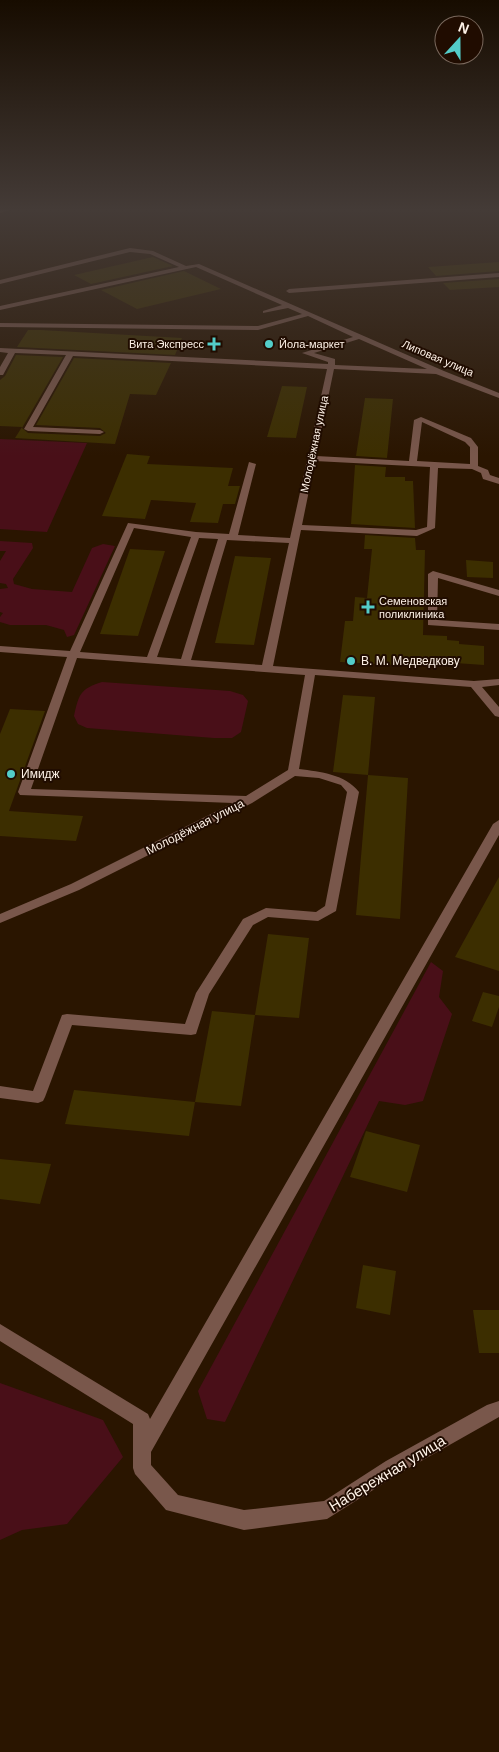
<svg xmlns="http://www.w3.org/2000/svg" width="499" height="1752" viewBox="0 0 499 1752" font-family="Helvetica,sans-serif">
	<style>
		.green { fill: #490f18 }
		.building { fill: #3c2e00 }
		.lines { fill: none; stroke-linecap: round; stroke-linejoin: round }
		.minor { fill: #79574b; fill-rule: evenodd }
		.major { fill: #d9947a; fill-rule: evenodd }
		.poi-dot { fill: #53cdc9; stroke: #200c00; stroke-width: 2 }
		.labels { text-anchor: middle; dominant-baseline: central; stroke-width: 4; stroke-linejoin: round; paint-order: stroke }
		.far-poi-label { font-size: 11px; fill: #fef2e7; stroke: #200c00; text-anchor: start }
		.far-street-label { font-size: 11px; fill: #fef2e7; stroke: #200c00 }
		.poi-label { font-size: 12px; fill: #fef2e7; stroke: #200c00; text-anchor: start }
		.street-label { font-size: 12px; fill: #fef2e7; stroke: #200c00 }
		.near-street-label { font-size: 15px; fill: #fef2e7; stroke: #200c00 }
	</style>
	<rect width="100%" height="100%" fill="#2a1500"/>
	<!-- green -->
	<path class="green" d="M0 439 87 443 47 532 0 529Z
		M0 541 32 543 33 548 13 579 14 584 32 589 72 592 92 548 103 544 115 546 74 635 67 637 64 630 46 625H10L0 622V617L3 613 0 612V589L8 588 6 584 0 583V561L6 551H0Z
		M102 682 230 691 243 695 248 701 241 732 232 738H214L87 728 78 724 74 716C79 694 80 689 102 682Z
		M431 962 443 971 439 997 452 1014 423 1101 405 1105 379 1101 225 1422 207 1419 198 1391Z
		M0 1383 103 1420 123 1457 67 1524 22 1530 0 1540Z"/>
	<!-- building -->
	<path class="building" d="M153 257 173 266 91 284 74 275Z
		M499 262V271L436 276 428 267Z
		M184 271 221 289 137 309 101 290Z
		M499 279V287L450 290 443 283Z
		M28 330H41L182 338 175 355 17 347Z
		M16 355 63 357 22 428 28 433 100 436 106 433 100 428 36 425 74 358 171 363 156 395 130 394 115 444 15 438 22 427 0 426V380L5 376Z
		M282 386 307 387 296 438 267 437Z
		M365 398 393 399 387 458 356 456Z
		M127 454 150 456 147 464 233 468 228 486H240L235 504H223L218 523 190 522 196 503 151 500 145 519 102 516Z
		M355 465 386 467 385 477H405V481H413L415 528 351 524Z
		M365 535 415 538 416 550H425L423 635 447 636V640L459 641V644L484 646V665L398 659V665L340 662 345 621H353L355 597 367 598 372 549H364Z
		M130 549 165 551 138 636 100 634Z
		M235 556 271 558 254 645 215 643Z
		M466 560 493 562V578L467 577Z
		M343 695 375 697 368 775 333 772Z
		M10 709 45 711 9 811 83 816 76 841 0 836V734Z
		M368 775 408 778 400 919 356 915Z
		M499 877V971L455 957Z
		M268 934 309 938 299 1018 255 1015Z
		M483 992 499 996V1007L492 1027 472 1021Z
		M212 1011 255 1015 241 1106 195 1102Z
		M74 1090 195 1102 189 1136 65 1124Z
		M366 1131 420 1145 407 1192 350 1177Z
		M0 1159 51 1164 40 1204 0 1199Z
		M363 1265 396 1271 390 1315 356 1308Z
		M473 1310H499V1353H479Z"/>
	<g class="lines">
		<!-- minor -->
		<path class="minor" d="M130 248 153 251 186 266 199 264 444 371 499 393V398L436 374 334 369 316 456 409 461 414 420 421 417 471 438 478 447V466L488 470 490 475 499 478V484L483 479 481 473 472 469 438 468 435 528 417 536 301 530 273 666 474 681 499 679V685L482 687 499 707V717L495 716 471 687 315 675 299 769C321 772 345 774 359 792L336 911 318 921 268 917 253 925 209 994 196 1034 191 1035 72 1025 45 1097 43 1101 38 1103 0 1098V1086L33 1091 62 1015 67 1014 185 1024 196 993 243 919 266 908 316 912 325 906 347 792 341 785 319 778 295 776 252 803 79 890 0 923V914L71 884 233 803 20 795 18 792 67 657 0 652V646L70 651 128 523 196 532 229 534 249 462 256 464 238 535 290 538 327 369 73 356 33 427 100 430 104 432 100 434 28 431 24 429 66 355 15 353 3 375H0V367L8 353 0 352V348L328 364V362L302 353 353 337 308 316 258 330 0 327V323L258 326 302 314 288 308 263 313V311L282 305 196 267 0 310V306L179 267 150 254 130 252 0 284V280ZM359 339 427 369 335 365V359L314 353ZM422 422 465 442 470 447V464L417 461ZM315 461 430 467 427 527 416 530 302 525ZM134 528 191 537 147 657 80 652ZM199 538 218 539 181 659 157 657ZM227 540 289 543 262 665 191 660ZM77 658 305 675 288 770 246 796 31 789Z
			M499 273V277L289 293 286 291 289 289Z
			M433 571 499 590V596L438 578 437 620 499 624V630L428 625V574Z
			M499 820V835L151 1452V1465L178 1495 244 1510 324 1501 386 1461 487 1405 499 1401V1417L400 1473 327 1519 244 1530 166 1510 135 1474 133 1468V1424L0 1341V1324L148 1414 150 1419 493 824Z"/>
		<!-- major -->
		<path class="major" d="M0 210H10L0 213Z"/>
	</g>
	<!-- sky -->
	<linearGradient id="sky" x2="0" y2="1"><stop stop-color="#170c00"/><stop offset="0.46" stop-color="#443b37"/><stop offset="1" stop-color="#443b37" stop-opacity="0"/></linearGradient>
	<rect width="499" height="456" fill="url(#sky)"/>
	<!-- markers -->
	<g class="poi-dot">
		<path d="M211.5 336.5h5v5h5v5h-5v5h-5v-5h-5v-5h5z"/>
		<circle cx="269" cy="344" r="5"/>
		<path d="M365.5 599.5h5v5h5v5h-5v5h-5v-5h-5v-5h5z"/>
		<circle cx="351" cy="661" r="5"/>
		<circle cx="11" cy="774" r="5"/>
	</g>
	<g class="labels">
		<!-- far-poi labels -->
		<g class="far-poi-label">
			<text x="204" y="344" text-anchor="end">Вита Экспресс</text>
			<text x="279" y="344">Йола-маркет</text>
			<text x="379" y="601">Семеновская<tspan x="379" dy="13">поликлиника</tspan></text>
		</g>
		<!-- far-street labels -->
		<g class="far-street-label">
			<text transform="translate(438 358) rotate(23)">Липовая улица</text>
			<text transform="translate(314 444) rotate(-78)">Молодёжная улица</text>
		</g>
		<!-- poi labels -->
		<g class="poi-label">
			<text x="361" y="661">В. М. Медведкову</text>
			<text x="21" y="774">Имидж</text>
		</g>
		<!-- street labels -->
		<g class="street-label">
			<text transform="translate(195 827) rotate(-27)">Молодёжная улица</text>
		</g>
		<!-- near-street labels -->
		<g class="near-street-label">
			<text transform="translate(387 1473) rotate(-31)">Набережная улица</text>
		</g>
	</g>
	<!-- north arrow -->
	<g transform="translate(459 40) rotate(21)"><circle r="24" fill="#200c00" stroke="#79685c"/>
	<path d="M0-4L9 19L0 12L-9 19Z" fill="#53cdc9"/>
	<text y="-8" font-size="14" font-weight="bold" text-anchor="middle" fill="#fef2e7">N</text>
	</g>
</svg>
